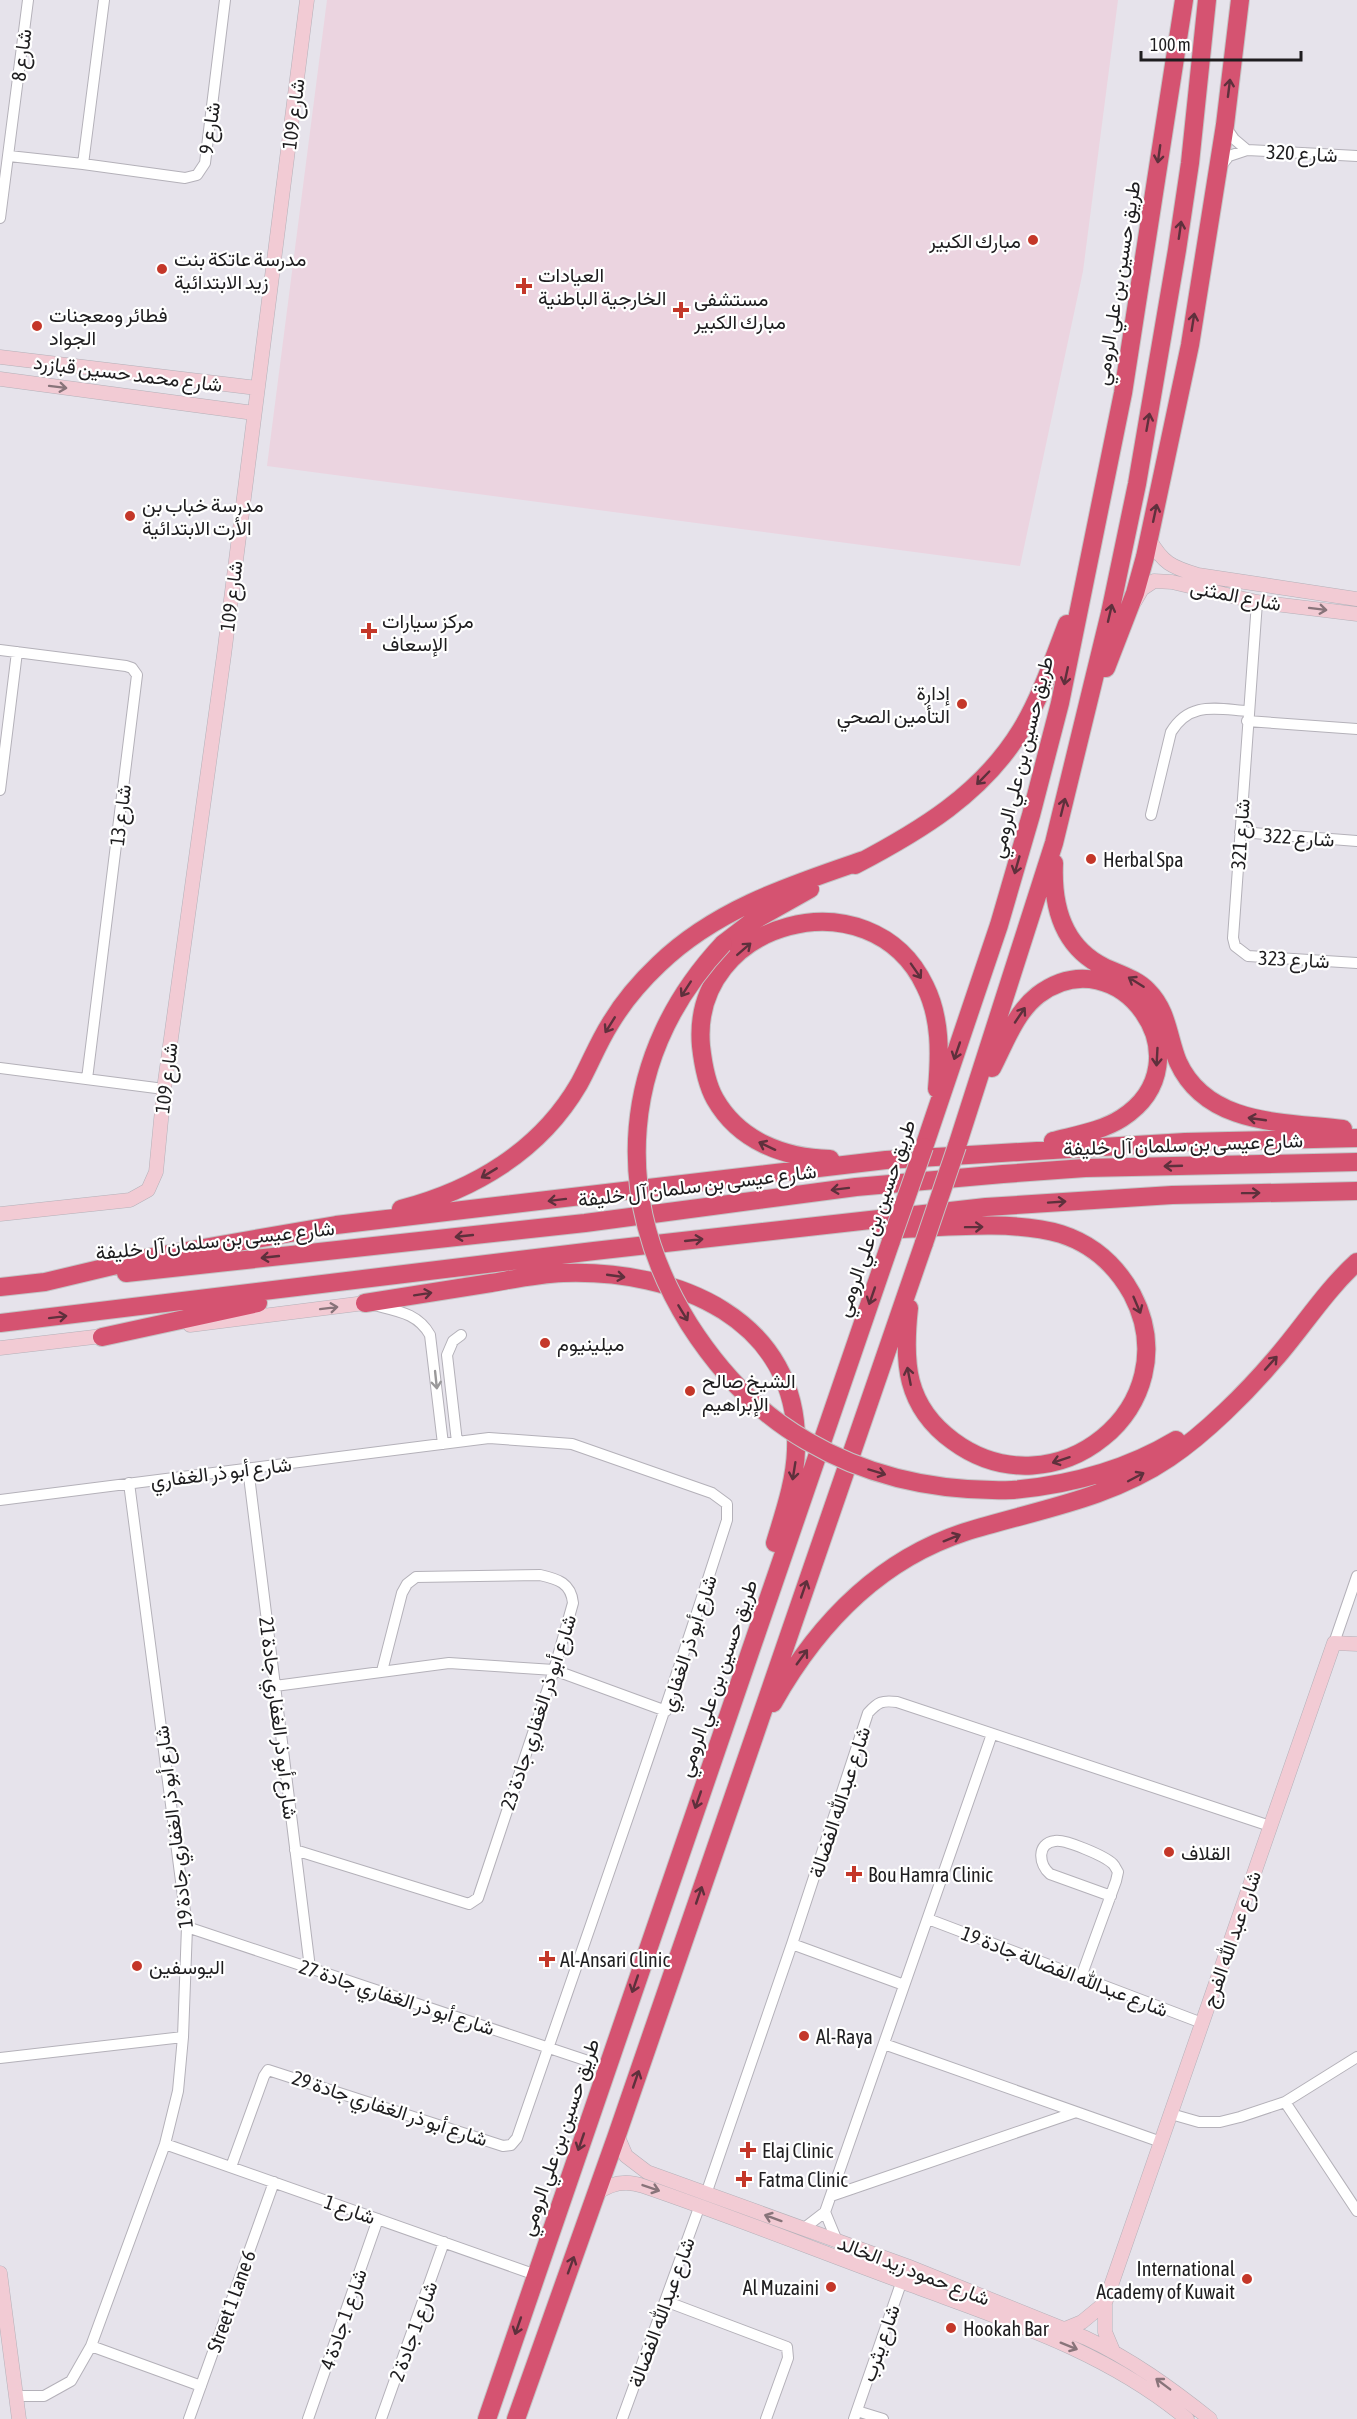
<svg xmlns="http://www.w3.org/2000/svg" width="1357" height="2419" viewBox="0 0 1357 2419" font-family="'Asap Condensed',Vazirmatn,sans-serif">
	<style>
		.medical { fill: #ebd4e0 }
		.lines { fill: none; stroke-linecap: round; stroke-linejoin: round }
		.street-casing { stroke: #b4b1b9; stroke-width: 12 }
		.secondary-casing { stroke: #b4b1b9; stroke-width: 15 }
		.highway-casing { stroke: #c4c4c5; stroke-width: 20 }
		.street { stroke: #fff; stroke-width: 10 }
		.secondary { stroke: #f2cbd4; stroke-width: 14 }
		.highway { stroke: #d55371; stroke-width: 18 }
		.highway-bridge-casing { stroke: #c4c4c5; stroke-width: 20; stroke-linecap: butt }
		.highway-bridge { stroke: #d55371; stroke-width: 18 }
		.oneway { stroke: #5e303c }
		.oneway2 { stroke: #88747a }
		.oneway3 { stroke: #9a999a }
		.poi-dot { fill: #c43729; stroke: #fff; stroke-width: 2 }
		.labels { text-anchor: middle; dominant-baseline: central; stroke-width: 4.5; stroke-linejoin: round; paint-order: stroke }
		.street-label { font-size: 20px; fill: #1e1d1f; stroke: #fff }
		.poi-label { font-size: 20px; fill: #1e1d1f; stroke: #fff; text-anchor: start }
	</style>
	<rect width="100%" height="100%" fill="#e6e3eb"/>
	<!-- medical -->
	<path class="medical" d="M327 0H1118L1083 271 1020 566 267 466Z"/>
	<g class="lines">
		<!-- street casing -->
		<g class="street-casing">
			<path id="street" d="M1225 126 1234 139 1247 150
				M9 156 83 164 185 178 197 175 205 163 225 0
				M83 164 104 0
				M1220 167 1229 156 1247 150 1357 156
				M0 218 28 0
				M1257 602 1233 938 1235 946 1248 956 1357 963
				M0 650 126 666 132 668 137 675 87 1079
				M1247 721 1357 729
				M0 790 17 652
				M1151 815 1171 732C1190 701 1216 709 1248 711
				M1240 832 1357 841
				M0 1068 164 1089
				M374 1305C397 1311 418 1313 430 1335L443 1444
				M457 1442 447 1355 453 1341 461 1335
				M248 1468 310 1968
				M0 1500 489 1438 572 1444 712 1493 727 1504V1520C661 1727 588 1932 517 2138L511 2145 503 2146 268 2070 264 2076 231 2167
				M1334 1643 1357 1576
				M275 1686 449 1663 554 1670 666 1711
				M295 1850 469 1904 478 1898 554 1670 573 1603C571 1583 558 1579 540 1575L416 1577 407 1584 402 1593 382 1671
				M928 1919 1202 2023
				M187 1927 606 2067
				M792 1944 904 1985
				M1081 1977 1116 1881 1118 1872C1116 1869 1115 1866 1113 1864 1105 1856 1065 1839 1055 1841 1036 1843 1039 1865 1050 1874L1111 1896
				M884 2044 1161 2142
				M0 2058 183 2037
				M1285 2102 1357 2211
				M1171 2114 1199 2122H1220L1240 2117 1285 2102 1357 2057
				M165 2144 536 2275
				M706 2194 792 1944 868 1713C878 1702 882 1700 897 1702L1270 1826
				M831 2196 1076 2112
				M825 2212 837 2241
				M803 2229 825 2212 992 1734
				M665 2301 787 2347 788 2358 766 2419
				M91 2346 201 2386
				M15 2396H44L71 2381 91 2346 165 2144 178 2091 183 2037 187 1927 129 1483
				M857 2411 883 2419
				M189 2419 274 2182
				M308 2419 378 2219
				M381 2419 444 2242
				M622 2419 700 2205
				M854 2419 907 2266"/>
		</g>
		<!-- secondary casing -->
		<g class="secondary-casing">
			<path id="secondary" d="M0 357 257 388
				M0 379 254 413
				M1149 539C1163 563 1171 567 1198 575L1357 599
				M1135 601 1142 589 1154 581 1172 582 1257 602 1357 614
				M0 1214 130 1200 148 1190 156 1172 164 1089 224 655 307 0
				M190 1325 365 1303
				M0 1348 111 1335
				M617 2135 626 2156 647 2172 907 2266 1086 2338C1131 2359 1171 2388 1210 2419
				M596 2194C610 2183 626 2180 643 2186 731 2216 816 2250 903 2282 1002 2319 1105 2350 1187 2419
				M0 2273 19 2419
				M1065 2329 1082 2322 1105 2303
				M1113 2351 1105 2332V2303L1334 1643 1357 1644"/>
		</g>
		<!-- highway casing -->
		<g class="highway-casing">
			<path id="highway" d="M1106 668 1135 593 1145 557 1190 345 1225 125 1240 0
				M1054 863C1052 906 1063 947 1104 967 1119 974 1137 979 1148 991 1168 1011 1168 1038 1178 1062 1207 1126 1285 1122 1343 1129
				M855 865C920 831 982 794 1021 730 1041 697 1053 660 1067 624
				M723 944 753 921 810 889
				M992 1068C1005 1043 1015 1013 1038 995 1119 934 1210 1061 1122 1118 1102 1131 1076 1135 1053 1141
				M957 1146 1054 843 1110 613 1137 484 1177 250 1190 163 1207 0
				M924 1147 999 925 1031 815 1060 703 1123 393 1184 0
				M830 1159C784 1158 739 1141 715 1099 706 1083 703 1064 701 1046 690 920 871 873 925 986 941 1018 940 1054 937 1089
				M401 1209C474 1190 540 1151 579 1084 590 1064 598 1043 610 1024 623 1002 641 981 659 964 716 909 791 885 864 860
				M885 1230C935 1228 1013 1219 1061 1234 1092 1244 1116 1265 1132 1294 1191 1406 1055 1516 953 1441 905 1406 903 1362 909 1308
				M126 1273 585 1223 856 1187 1003 1174 1085 1168 1357 1162
				M0 1287 45 1282 146 1258 336 1225 886 1160 1185 1142 1357 1138
				M365 1303C407 1296 449 1290 491 1283 515 1279 539 1274 563 1273 675 1269 801 1318 796 1450 795 1482 784 1513 775 1543
				M0 1323 594 1251 986 1207 1172 1195 1357 1191
				M102 1337 258 1303
				M1012 1490C1069 1485 1126 1470 1176 1440
				M773 1703C817 1625 879 1560 965 1532 1035 1510 1107 1500 1169 1458 1206 1433 1246 1393 1275 1359 1303 1327 1325 1291 1357 1262
				M487 2419 891 1241
				M516 2419 617 2135 924 1243"/>
		</g>
		<!-- street -->
		<use href="#street" class="street"/>
		<!-- secondary -->
		<use href="#secondary" class="secondary"/>
		<!-- highway -->
		<use href="#highway" class="highway"/>
		<!-- highway-bridge casing -->
		<g class="highway-bridge-casing">
			<path id="highway-bridge" d="M723 944C620 1054 610 1197 689 1324 719 1371 758 1413 807 1441 870 1478 939 1492 1012 1490
				M891 1241 924 1147
				M924 1243 957 1146"/>
		</g>
		<!-- highway-bridge -->
		<use href="#highway-bridge" class="highway-bridge"/>
	</g>
	<!-- one-way arrows -->
	<defs><path id="oneway-shaft" d="M-6 0H5M1.5-3L5.5 0L1.5 3" fill="none" stroke-width="1.6" stroke-linecap="round" stroke-linejoin="round" transform="scale(1.5)"/></defs>
	<g class="oneway">
		<use href="#oneway-shaft" transform="translate(1229 88) rotate(-83)"/>
		<use href="#oneway-shaft" transform="translate(1159 154) rotate(98)"/>
		<use href="#oneway-shaft" transform="translate(1180 230) rotate(-82)"/>
		<use href="#oneway-shaft" transform="translate(1193 322) rotate(-81)"/>
		<use href="#oneway-shaft" transform="translate(1148 422) rotate(-80)"/>
		<use href="#oneway-shaft" transform="translate(1155 513) rotate(-78)"/>
		<use href="#oneway-shaft" transform="translate(1110 613) rotate(-77)"/>
		<use href="#oneway-shaft" transform="translate(1066 676) rotate(102)"/>
		<use href="#oneway-shaft" transform="translate(983 778) rotate(134)"/>
		<use href="#oneway-shaft" transform="translate(1063 807) rotate(-76)"/>
		<use href="#oneway-shaft" transform="translate(1017 865) rotate(106)"/>
		<use href="#oneway-shaft" transform="translate(744 949) rotate(-41)"/>
		<use href="#oneway-shaft" transform="translate(916 971) rotate(55)"/>
		<use href="#oneway-shaft" transform="translate(1136 982) rotate(-148)"/>
		<use href="#oneway-shaft" transform="translate(686 989) rotate(123)"/>
		<use href="#oneway-shaft" transform="translate(1020 1015) rotate(-56)"/>
		<use href="#oneway-shaft" transform="translate(610 1025) rotate(122)"/>
		<use href="#oneway-shaft" transform="translate(957 1051) rotate(109)"/>
		<use href="#oneway-shaft" transform="translate(1157 1057) rotate(93)"/>
		<use href="#oneway-shaft" transform="translate(1257 1119) rotate(-172)"/>
		<use href="#oneway-shaft" transform="translate(767 1146) rotate(-155)"/>
		<use href="#oneway-shaft" transform="translate(1173 1166) rotate(178)"/>
		<use href="#oneway-shaft" transform="translate(489 1173) rotate(149)"/>
		<use href="#oneway-shaft" transform="translate(840 1189) rotate(173)"/>
		<use href="#oneway-shaft" transform="translate(1251 1193) rotate(-1)"/>
		<use href="#oneway-shaft" transform="translate(557 1200) rotate(173)"/>
		<use href="#oneway-shaft" transform="translate(1057 1202) rotate(-4)"/>
		<use href="#oneway-shaft" transform="translate(974 1227) rotate(-1)"/>
		<use href="#oneway-shaft" transform="translate(464 1236) rotate(174)"/>
		<use href="#oneway-shaft" transform="translate(694 1240) rotate(-6)"/>
		<use href="#oneway-shaft" transform="translate(270 1257) rotate(174)"/>
		<use href="#oneway-shaft" transform="translate(616 1276) rotate(8)"/>
		<use href="#oneway-shaft" transform="translate(423 1294) rotate(-9)"/>
		<use href="#oneway-shaft" transform="translate(872 1296) rotate(109)"/>
		<use href="#oneway-shaft" transform="translate(1137 1305) rotate(67)"/>
		<use href="#oneway-shaft" transform="translate(683 1313) rotate(59)"/>
		<use href="#oneway-shaft" transform="translate(58 1317) rotate(-7)"/>
		<use href="#oneway-shaft" transform="translate(1271 1363) rotate(-48)"/>
		<use href="#oneway-shaft" transform="translate(909 1376) rotate(-101)"/>
		<use href="#oneway-shaft" transform="translate(1061 1460) rotate(162)"/>
		<use href="#oneway-shaft" transform="translate(794 1471) rotate(99)"/>
		<use href="#oneway-shaft" transform="translate(877 1472) rotate(17)"/>
		<use href="#oneway-shaft" transform="translate(1136 1477) rotate(-28)"/>
		<use href="#oneway-shaft" transform="translate(952 1538) rotate(-22)"/>
		<use href="#oneway-shaft" transform="translate(804 1589) rotate(-71)"/>
		<use href="#oneway-shaft" transform="translate(802 1657) rotate(-54)"/>
		<use href="#oneway-shaft" transform="translate(698 1800) rotate(109)"/>
		<use href="#oneway-shaft" transform="translate(699 1895) rotate(-71)"/>
		<use href="#oneway-shaft" transform="translate(635 1984) rotate(109)"/>
		<use href="#oneway-shaft" transform="translate(636 2079) rotate(-71)"/>
		<use href="#oneway-shaft" transform="translate(581 2142) rotate(109)"/>
		<use href="#oneway-shaft" transform="translate(571 2265) rotate(-70)"/>
		<use href="#oneway-shaft" transform="translate(518 2326) rotate(109)"/>
	</g>
	<g class="oneway2">
		<use href="#oneway-shaft" transform="translate(58 387) rotate(7)"/>
		<use href="#oneway-shaft" transform="translate(1318 609) rotate(7)"/>
		<use href="#oneway-shaft" transform="translate(329 1308) rotate(-7)"/>
		<use href="#oneway-shaft" transform="translate(651 2188) rotate(19)"/>
		<use href="#oneway-shaft" transform="translate(773 2218) rotate(-160)"/>
		<use href="#oneway-shaft" transform="translate(1069 2346) rotate(22)"/>
		<use href="#oneway-shaft" transform="translate(1163 2384) rotate(-143)"/>
	</g>
	<use class="oneway3" href="#oneway-shaft" transform="translate(436 1380) rotate(84)"/>
	<!-- markers -->
	<g class="poi-dot">
		<circle cx="1033" cy="240" r="6"/>
		<circle cx="162" cy="269" r="6"/>
		<path d="M521 277h6v6h6v6h-6v6h-6v-6h-6v-6h6z"/>
		<path d="M678 301h6v6h6v6h-6v6h-6v-6h-6v-6h6z"/>
		<circle cx="37" cy="326" r="6"/>
		<circle cx="130" cy="516" r="6"/>
		<path d="M366 622h6v6h6v6h-6v6h-6v-6h-6v-6h6z"/>
		<circle cx="962" cy="704" r="6"/>
		<circle cx="1091" cy="859" r="6"/>
		<circle cx="545" cy="1343" r="6"/>
		<circle cx="690" cy="1391" r="6"/>
		<circle cx="1169" cy="1852" r="6"/>
		<path d="M851 1865h6v6h6v6h-6v6h-6v-6h-6v-6h6z"/>
		<path d="M544 1950h6v6h6v6h-6v6h-6v-6h-6v-6h6z"/>
		<circle cx="137" cy="1966" r="6"/>
		<circle cx="804" cy="2036" r="6"/>
		<path d="M745 2141h6v6h6v6h-6v6h-6v-6h-6v-6h6z"/>
		<path d="M741 2170h6v6h6v6h-6v6h-6v-6h-6v-6h6z"/>
		<circle cx="1247" cy="2279" r="6"/>
		<circle cx="831" cy="2287" r="6"/>
		<circle cx="951" cy="2328" r="6"/>
	</g>
	<g class="labels">
		<!-- street labels -->
		<g class="street-label">
			<text transform="translate(21 55) rotate(-83)">شارع 8</text>
			<text transform="translate(293 114) rotate(-83)">شارع 109</text>
			<text transform="translate(209 128) rotate(-82)">شارع 9</text>
			<text transform="translate(1302 153) rotate(3)">شارع 320</text>
			<text transform="translate(1117 283) rotate(-81)">طريق حسين بن علي الرومي</text>
			<text transform="translate(128 373) rotate(7)">شارع محمد حسين قبازرد</text>
			<text transform="translate(1236 595) rotate(11)">شارع المثنى</text>
			<text transform="translate(231 596) rotate(-83)">شارع 109</text>
			<text transform="translate(1021 757) rotate(-76)">طريق حسين بن علي الرومي</text>
			<text transform="translate(120 815) rotate(-83)">شارع 13</text>
			<text transform="translate(1240 834) rotate(-86)">شارع 321</text>
			<text transform="translate(1299 837) rotate(4)">شارع 322</text>
			<text transform="translate(1294 959) rotate(3)">شارع 323</text>
			<text transform="translate(166 1078) rotate(-83)">شارع 109</text>
			<text transform="translate(1183 1144) rotate(-2)">شارع عيسى بن سلمان آل خليفة</text>
			<text transform="translate(697 1185) rotate(-7)">شارع عيسى بن سلمان آل خليفة</text>
			<text transform="translate(875 1218) rotate(-71)">طريق حسين بن علي الرومي</text>
			<text transform="translate(215 1240) rotate(-6)">شارع عيسى بن سلمان آل خليفة</text>
			<text transform="translate(221 1472) rotate(-7)">شارع أبو ذر الغفاري</text>
			<text transform="translate(688 1643) rotate(-72)">شارع أبو ذر الغفاري</text>
			<text transform="translate(717 1678) rotate(-71)">طريق حسين بن علي الرومي</text>
			<text transform="translate(538 1712) rotate(-72)">شارع أبو ذر الغفاري جادة 23</text>
			<text transform="translate(279 1718) rotate(83)">شارع أبو ذر الغفاري جادة 21</text>
			<text transform="translate(839 1802) rotate(-72)">شارع عبدالله الفضالة</text>
			<text transform="translate(173 1827) rotate(-97)">شارع أبو ذر الغفاري جادة 19</text>
			<text transform="translate(1231 1939) rotate(-71)">شارع عبد الله الفرج</text>
			<text transform="translate(1065 1971) rotate(21)">شارع عبدالله الفضالة جادة 19</text>
			<text transform="translate(397 1997) rotate(18)">شارع أبو ذر الغفاري جادة 27</text>
			<text transform="translate(390 2108) rotate(18)">شارع أبو ذر الغفاري جادة 29</text>
			<text transform="translate(559 2137) rotate(-71)">طريق حسين بن علي الرومي</text>
			<text transform="translate(350 2209) rotate(19)">شارع 1</text>
			<text transform="translate(914 2270) rotate(21)">شارع حمود زيد الخالد</text>
			<text transform="translate(231 2301) rotate(-70)">Street 1 Lane 6</text>
			<text transform="translate(661 2312) rotate(-70)">شارع عبدالله الفضالة</text>
			<text transform="translate(343 2319) rotate(-71)">شارع 1 جادة 4</text>
			<text transform="translate(413 2331) rotate(-70)">شارع 1 جادة 2</text>
			<text transform="translate(880 2343) rotate(-71)">شارع يثرب</text>
		</g>
		<!-- poi labels -->
		<g class="poi-label">
			<text x="1021" y="240" text-anchor="end">مبارك الكبير</text>
			<text x="174" y="258">مدرسة عاتكة بنت<tspan x="174" dy="23">زيد الابتدائية</tspan></text>
			<text x="538" y="274">العيادات<tspan x="538" dy="23">الخارجية الباطنية</tspan></text>
			<text x="694" y="298">مستشفى<tspan x="694" dy="23">مبارك الكبير</tspan></text>
			<text x="49" y="314">فطائر ومعجنات<tspan x="49" dy="23">الجواد</tspan></text>
			<text x="142" y="504">مدرسة خباب بن<tspan x="142" dy="23">الأرت الابتدائية</tspan></text>
			<text x="382" y="620">مركز سيارات<tspan x="382" dy="23">الإسعاف</tspan></text>
			<text x="950" y="692" text-anchor="end">إدارة<tspan x="950" dy="23">التأمين الصحي</tspan></text>
			<text x="1103" y="859">Herbal Spa</text>
			<text x="557" y="1343">ميلينيوم</text>
			<text x="702" y="1380">الشيخ صالح<tspan x="702" dy="23">الإبراهيم</tspan></text>
			<text x="1181" y="1852">القلاف</text>
			<text x="868" y="1874">Bou Hamra Clinic</text>
			<text x="560" y="1959">Al-Ansari Clinic</text>
			<text x="149" y="1966">اليوسفين</text>
			<text x="816" y="2036">Al-Raya</text>
			<text x="762" y="2150">Elaj Clinic</text>
			<text x="758" y="2179">Fatma Clinic</text>
			<text x="1235" y="2268" text-anchor="end">International<tspan x="1235" dy="23">Academy of Kuwait</tspan></text>
			<text x="819" y="2287" text-anchor="end">Al Muzaini</text>
			<text x="963" y="2328">Hookah Bar</text>
		</g>
	</g>
	<!-- scale -->
	<path d="M1141 51v9h160v-9" fill="none" stroke="#1e1d1f" stroke-width="3"/>
	<text x="1150" y="51" font-size="18" fill="#1e1d1f" stroke="#ffffff" stroke-width="4.5" paint-order="stroke">100 m</text>
</svg>
